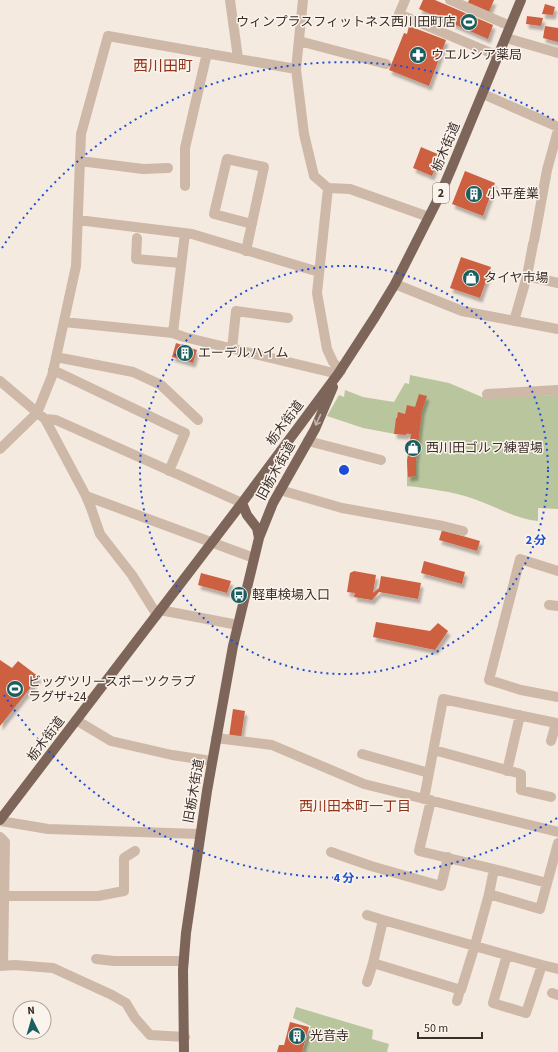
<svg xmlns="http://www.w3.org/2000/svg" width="558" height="1052" viewBox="0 0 558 1052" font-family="'Source Sans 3','Noto Sans JP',sans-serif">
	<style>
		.green { fill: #b9c59d }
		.building { fill: #ce6043; filter: url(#shadow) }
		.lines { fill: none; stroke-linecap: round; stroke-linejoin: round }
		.minor { stroke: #ceb9a9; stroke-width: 10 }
		.major { stroke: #7e655a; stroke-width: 10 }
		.oneway { stroke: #c3b4aa }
		.ring { fill: none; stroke: #1d4ed8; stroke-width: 2; stroke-dasharray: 2 4 }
		.labels { text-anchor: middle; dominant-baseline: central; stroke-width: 3; stroke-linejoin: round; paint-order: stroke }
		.shield { fill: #fbf4ec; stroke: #756964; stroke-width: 1 }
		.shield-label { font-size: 12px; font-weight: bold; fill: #3b2e2a }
		.poi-label { font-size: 13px; fill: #3b2e2a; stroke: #fbf4ec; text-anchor: start }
		.street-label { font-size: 13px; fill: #3b2e2a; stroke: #fbf4ec }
		.neighbourhood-label { font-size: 14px; fill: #90341c; stroke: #fbf4ec }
		.quarter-label { font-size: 15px; fill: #90341c; stroke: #fbf4ec }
		.centre { fill: #1d4ed8; stroke: #fbf4ec; stroke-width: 2 }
		.ring-label { font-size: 12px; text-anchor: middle; font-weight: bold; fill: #1d4ed8; stroke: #fbf4ec; stroke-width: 3; stroke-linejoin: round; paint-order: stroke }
	</style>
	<defs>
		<filter id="shadow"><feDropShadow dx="2.5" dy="4.5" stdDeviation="1" flood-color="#0004"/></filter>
	</defs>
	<rect width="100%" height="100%" fill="#f5eadf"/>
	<!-- green -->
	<path class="green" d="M410 375 449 383 482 397 558 395V509L538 508V521C515 519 495 506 474 499 455 492 427 488 407 486V461L411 434H395L363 428 327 416 339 395 344 397 345 390 363 397 394 402 405 383 409 384Z
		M296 1007 373 1030 372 1039 389 1044 387 1052H302L311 1026 293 1018Z"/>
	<!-- building -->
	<path class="building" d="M423 0H435L493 25 488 39 419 9Z
		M469 0H494L489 12 467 5Z
		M545 4 555 7 553 15 542 14Z
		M527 16 543 18 541 26 526 24Z
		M409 26 446 40 429 86 389 70 404 33 407 34Z
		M545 26 558 28V42L543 38Z
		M421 147 440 155 432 176 413 168Z
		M465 171 495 183 483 216 452 204Z
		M461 257 491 267 480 298 450 288Z
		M176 343 197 350 193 363 172 357Z
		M419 394 427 396 422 411 416 461V476L408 477 407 461 411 434 407 433 406 435 394 434 396 418H397L398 412 405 414 407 405 415 407Z
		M442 530 480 541 477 551 439 540Z
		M424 561 465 572 462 584 421 573Z
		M354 571 376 575 373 593 379 588 381 576 421 583 418 599 379 592 372 600 354 597 355 593 347 592 350 573Z
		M201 573 231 581 227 593 198 585Z
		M376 622 430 631 438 623 448 631 435 650 373 637Z
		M0 660 12 668 18 661 39 677 0 726Z
		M233 709 245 711 241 738 229 737Z
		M290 1022 309 1027 302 1052H277L279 1045H284Z"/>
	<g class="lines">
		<!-- minor -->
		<path class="minor" d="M230 0 238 58
			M303 0 296 69 304 134 314 176 328 188 317 293 327 349 333 362 341 371
			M405 0 399 14 498 56
			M450 0 510 26
			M506 38 558 53
			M299 41 386 64
			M483 94 558 127
			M80 161 143 169 168 168
			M185 186V148L207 53
			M328 188 350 189 429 217
			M78 220 192 234 319 272
			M137 238 136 259 181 263
			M534 241 547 170 558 130
			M246 251 264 167 227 159 214 214 252 224
			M527 276 558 283
			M395 284 462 311 558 329
			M514 321 527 276 533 244
			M64 322 173 333 184 337 338 374
			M173 333 185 233
			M232 349 236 311 288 318
			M56 357 133 372 161 385 198 420
			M53 370 185 433 169 471
			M0 381 45 419 56 420 242 503
			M487 394 558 390
			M45 419 86 496 91 508 100 534 132 575 157 615
			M308 441 381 460
			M0 449 37 413 52 376 76 266 81 134 108 36 296 69
			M280 490 342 508 443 526 463 531
			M86 496 254 558
			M558 571 520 559 489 680 521 690 558 697
			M549 605 558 606
			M160 610 238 625
			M76 720 111 741 172 755 212 761
			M216 738 272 745 364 784 558 832
			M434 750 521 774V790L551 797
			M362 754 429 773
			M507 771 520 715
			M424 799 443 699 556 723 551 741
			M431 800 419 851 494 869 489 894 540 909 558 843
			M0 821 48 829 200 834
			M0 837 5 842 3 966
			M331 852 371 866 441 886 448 857
			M494 869 547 883
			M489 894 475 945 461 990 373 963 383 920 542 965 526 1013 493 1003 507 955
			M4 896H98L124 891V858L135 851
			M367 915 383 920
			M96 959 114 961H184
			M542 965 558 969
			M0 966 15 965 53 968 112 995 126 1003 135 1018 150 1035 185 1037
			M367 982 373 963
			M552 993 558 995
			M457 1001 460 990"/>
		<!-- major -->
		<path class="major" d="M242 503 247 515 257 528 259 538
			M0 820 242 503 338 374 375 317 395 284 440 195 452 167 521 0
			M184 1052 183 970 186 933 207 791 233 646 259 538 273 503 315 429 333 387"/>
	</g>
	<!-- one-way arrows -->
	<defs><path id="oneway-shaft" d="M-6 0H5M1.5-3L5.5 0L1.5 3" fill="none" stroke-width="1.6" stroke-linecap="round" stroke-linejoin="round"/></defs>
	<use class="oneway" href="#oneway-shaft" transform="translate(318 420) rotate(115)"/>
	<!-- distance rings -->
	<g class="ring">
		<circle cx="344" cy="470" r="204"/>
		<path d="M557 818A408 408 0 0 1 2 692M2 248A408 408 0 0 1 557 122"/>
	</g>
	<!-- icons -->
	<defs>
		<g id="stadium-disc" transform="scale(0.9)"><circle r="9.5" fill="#1b5e60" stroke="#fbf4ec"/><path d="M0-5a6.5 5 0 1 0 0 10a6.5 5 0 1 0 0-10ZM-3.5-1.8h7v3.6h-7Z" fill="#fff"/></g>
		<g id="pharmacy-disc" transform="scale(0.9)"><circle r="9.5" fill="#1b5e60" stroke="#fbf4ec"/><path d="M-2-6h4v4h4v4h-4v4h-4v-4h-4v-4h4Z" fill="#fff"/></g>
		<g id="building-disc" transform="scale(0.9)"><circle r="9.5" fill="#1b5e60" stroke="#fbf4ec"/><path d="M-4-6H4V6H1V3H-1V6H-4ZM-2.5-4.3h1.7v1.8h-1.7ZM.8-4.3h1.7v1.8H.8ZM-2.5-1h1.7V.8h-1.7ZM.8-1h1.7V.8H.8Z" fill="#fff"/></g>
		<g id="shop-disc" transform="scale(0.9)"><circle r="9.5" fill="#1b5e60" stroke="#fbf4ec"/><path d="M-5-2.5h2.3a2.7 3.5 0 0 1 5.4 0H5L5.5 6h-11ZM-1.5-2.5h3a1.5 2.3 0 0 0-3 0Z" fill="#fff"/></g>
		<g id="bus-disc" transform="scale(0.9)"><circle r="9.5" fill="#1b5e60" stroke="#fbf4ec"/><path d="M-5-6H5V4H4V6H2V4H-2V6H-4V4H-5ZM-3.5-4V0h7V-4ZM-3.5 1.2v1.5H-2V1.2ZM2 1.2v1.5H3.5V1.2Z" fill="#fff"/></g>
	</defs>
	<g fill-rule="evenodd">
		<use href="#stadium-disc" x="469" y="22"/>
		<use href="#pharmacy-disc" x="418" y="55"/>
		<use href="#building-disc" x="474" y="194"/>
		<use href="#shop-disc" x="471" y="278"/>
		<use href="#building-disc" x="185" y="353"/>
		<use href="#shop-disc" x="413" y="448"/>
		<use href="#bus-disc" x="239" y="595"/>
		<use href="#stadium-disc" x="15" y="689"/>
		<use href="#building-disc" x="297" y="1036"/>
	</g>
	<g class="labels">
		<!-- shield labels -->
		<rect class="shield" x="433" y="183" width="16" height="20" rx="3"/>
		<g class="shield-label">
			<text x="441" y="193">2</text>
		</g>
		<!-- poi labels -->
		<g class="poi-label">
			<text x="456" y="22" text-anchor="end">ウィンプラスフィットネス西川田町店</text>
			<text x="431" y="55">ウエルシア薬局</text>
			<text x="487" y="194">小平産業</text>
			<text x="484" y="278">タイヤ市場</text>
			<text x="198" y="353">エーデルハイム</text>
			<text x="426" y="448">西川田ゴルフ練習場</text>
			<text x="252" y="595">軽車検場入口</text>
			<text x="28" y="682">ビッグツリースポーツクラブ<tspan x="28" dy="15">ラグザ+24</tspan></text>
			<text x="310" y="1036">光音寺</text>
		</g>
		<!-- street labels -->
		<g class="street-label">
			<text transform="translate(446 147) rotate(-67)">栃木街道</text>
			<text transform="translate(285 423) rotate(-53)">栃木街道</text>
			<text transform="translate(276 471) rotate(-61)">旧栃木街道</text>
			<text transform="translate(46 739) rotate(-53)">栃木街道</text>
			<text transform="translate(194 791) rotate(-80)">旧栃木街道</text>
		</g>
		<!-- neighbourhood labels -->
		<g class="neighbourhood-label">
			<text x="355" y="807">西川田本町一丁目</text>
		</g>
		<!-- quarter labels -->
		<g class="quarter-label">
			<text x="163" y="66">西川田町</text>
		</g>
	</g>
	<circle cx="344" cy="470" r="6" class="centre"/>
	<g class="ring-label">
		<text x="536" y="544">2 分</text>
		<text x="344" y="882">4 分</text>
	</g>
	<!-- north arrow -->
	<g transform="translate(32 1020) rotate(355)"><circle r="19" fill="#fbf4ec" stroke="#aea59e"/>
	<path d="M0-3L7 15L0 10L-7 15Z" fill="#1b5e60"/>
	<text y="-6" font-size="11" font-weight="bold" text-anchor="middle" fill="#3b2e2a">N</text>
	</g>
	<!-- scale -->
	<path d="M418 1032v6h64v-6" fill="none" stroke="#3b2e2a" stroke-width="2"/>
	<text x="424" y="1032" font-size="12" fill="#3b2e2a" stroke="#fbf4ec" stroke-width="3" paint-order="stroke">50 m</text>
</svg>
